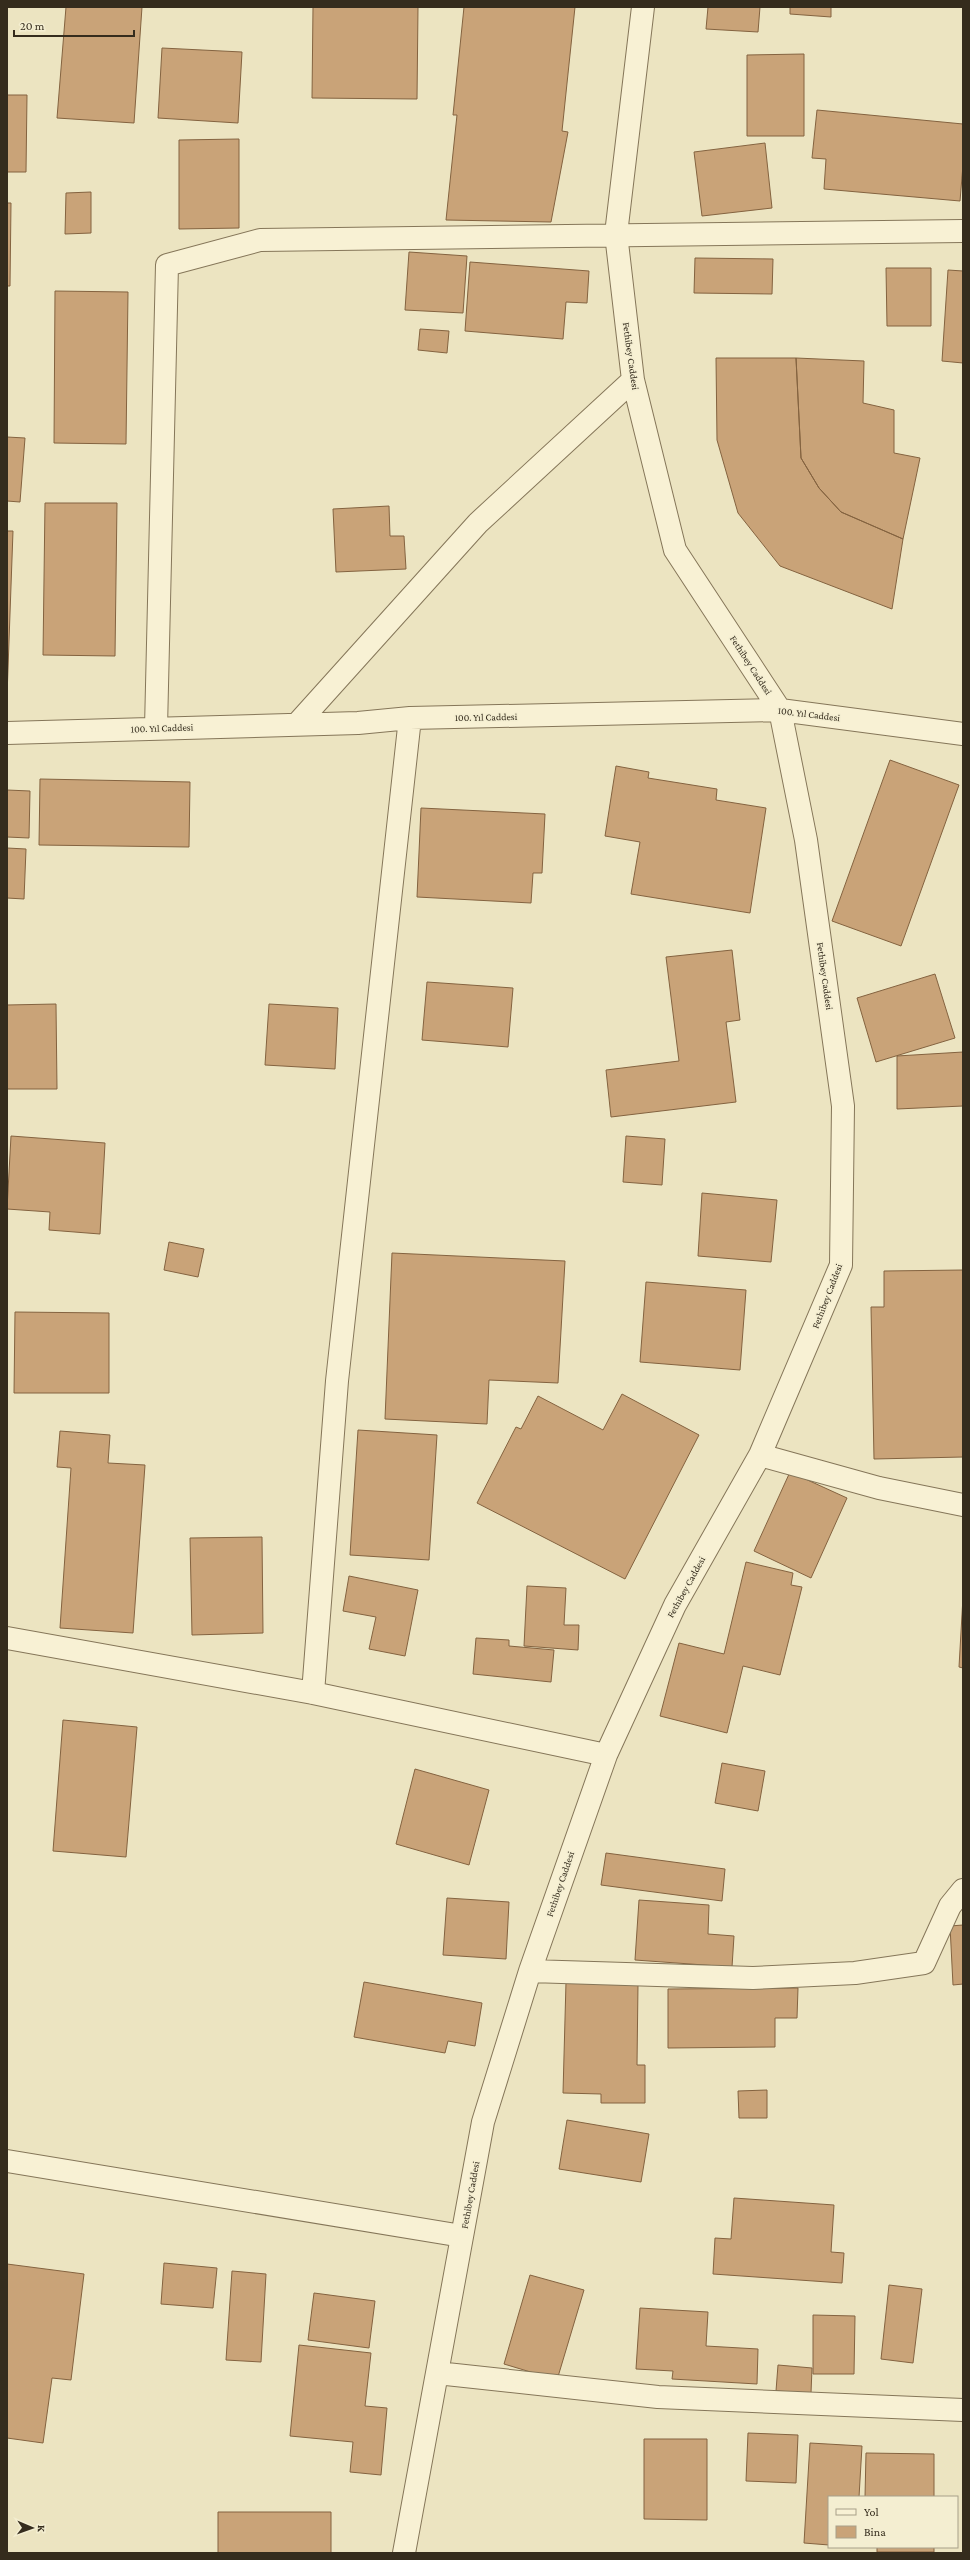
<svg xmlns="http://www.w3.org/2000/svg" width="970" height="2560" viewBox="0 0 970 2560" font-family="'Crimson Pro',serif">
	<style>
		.building { fill: #c9a378; stroke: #846340 }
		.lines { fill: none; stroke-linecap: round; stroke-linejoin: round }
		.minor-casing { stroke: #857659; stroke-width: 24 }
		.minor { stroke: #f8f1d4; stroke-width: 22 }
		.labels { text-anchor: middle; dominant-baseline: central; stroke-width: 3; stroke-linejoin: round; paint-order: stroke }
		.street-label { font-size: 10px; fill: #352c1d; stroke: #f4eed1 }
	</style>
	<rect width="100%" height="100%" fill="#ece4c1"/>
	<!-- building -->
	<path class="building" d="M66 7H142L134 123 57 118Z
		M313 7H418L417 99 312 98Z
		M464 7H575L562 131 568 132 551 222 446 220 457 115H453Z
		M708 7H760L758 32 706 29Z
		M790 7H831V17L790 14Z
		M162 48 242 52 238 123 158 118Z
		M804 54V136H747V55Z
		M7 95H27L26 172H7Z
		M817 110 963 124V165L960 201 824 189 826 159 812 158Z
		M239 139V228L179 229V140Z
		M765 143 772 208 702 216 694 152Z
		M91 192V233L65 234 66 193Z
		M7 203H11L10 286H7Z
		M409 252 467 256 463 313 405 310Z
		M695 258 773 259 772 294 694 293Z
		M470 262 589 271 587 303 566 302 563 339 465 331Z
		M886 268H931V326H887Z
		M948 270 963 271V363L942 361Z
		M55 291 128 292 126 444 54 443Z
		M420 329 449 331 447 353 418 350Z
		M716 358H796L801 458 819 488 841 512 903 539 892 609 780 566 738 513 717 440Z
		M796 358 864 361 863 403 894 410V453L920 458 903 539 841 512 819 488 801 458Z
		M7 437 25 438 20 502 7 501Z
		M45 503H117L115 656 43 655Z
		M389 506 390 536H404L406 569 336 572 333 509Z
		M7 531H13L7 696Z
		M890 760 959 785 901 946 832 921Z
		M616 766 649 772 648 778 717 789 716 800 766 808 750 913 631 894 640 842 605 836Z
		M40 779 190 782 189 847 39 845Z
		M7 790 30 791 29 838 7 837Z
		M421 808 545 814 542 873H533L531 903 417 897Z
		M7 848 26 849 24 899 7 898Z
		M732 950 740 1020 726 1022 736 1102 611 1117 606 1070 679 1061 666 957Z
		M935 974 955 1038 876 1062 857 998Z
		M427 982 513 988 508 1047 422 1040Z
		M56 1004 57 1089H7V1005Z
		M269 1004 338 1008 335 1069 265 1065Z
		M963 1052V1106L897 1109V1056Z
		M11 1136 105 1143 100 1234 49 1230 50 1212 7 1209Z
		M626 1136 665 1139 662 1185 623 1182Z
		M702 1193 777 1200 771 1262 698 1256Z
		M169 1242 204 1249 198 1277 164 1270Z
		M392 1253 565 1261 558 1383 489 1380 487 1424 385 1419Z
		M963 1270V1457L874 1459 871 1307H884V1271Z
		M646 1282 746 1290 740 1370 640 1362Z
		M15 1312 109 1313V1393H14Z
		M622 1394 699 1435 625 1579 477 1503 516 1427 521 1429 538 1396 603 1430Z
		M358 1430 437 1435 429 1560 350 1555Z
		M60 1431 110 1435 108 1463 145 1465 133 1633 60 1628 71 1468 57 1467Z
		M790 1472 847 1498 811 1578 754 1551Z
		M262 1537 263 1633 192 1635 190 1538Z
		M746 1562 793 1573 791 1585 802 1587 780 1675 743 1666 727 1733 660 1716 679 1643 724 1654Z
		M349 1576 418 1590 405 1656 369 1649 376 1617 343 1611Z
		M527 1586 566 1588 564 1625H579L578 1650 524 1646Z
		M963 1597V1668L959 1667Z
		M476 1638 509 1640V1646L554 1650 551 1682 473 1674Z
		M63 1720 137 1727 126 1857 53 1851Z
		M722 1763 765 1771 758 1811 715 1803Z
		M415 1769 489 1790 469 1865 396 1844Z
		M606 1853 725 1869 722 1901 601 1885Z
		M447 1898 509 1902 506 1959 443 1955Z
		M639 1900 709 1905 708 1934 734 1936 732 1967 635 1960Z
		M963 1925V1984L953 1985 950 1926Z
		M364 1982 482 2003 475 2046 448 2041 445 2053 354 2037Z
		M566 1982 638 1984 637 2065H645V2103H601V2094L563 2093Z
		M798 1988 797 2018H775V2047L668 2048V1989Z
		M767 2090V2118H739L738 2091Z
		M567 2120 649 2134 641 2182 559 2169Z
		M734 2198 834 2205 831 2252 844 2253 842 2283 713 2274 715 2238 731 2239Z
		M164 2263 217 2268 213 2308 161 2304Z
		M7 2264 84 2274 71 2380 52 2378 43 2443 7 2438Z
		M232 2271 266 2274 261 2362 226 2360Z
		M530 2275 584 2290 557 2380 504 2364Z
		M889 2285 922 2289 913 2363 881 2359Z
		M314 2293 375 2301 369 2348 308 2340Z
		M640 2308 708 2312 706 2346 758 2349 757 2384 672 2379 673 2371 636 2369Z
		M813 2315 855 2316 854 2374H813Z
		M299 2345 371 2353 365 2406 387 2408 381 2475 350 2472 353 2442 290 2436Z
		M778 2365 812 2368 811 2393 776 2391Z
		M748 2433 798 2435 796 2483 746 2481Z
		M644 2439H707V2520L644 2519Z
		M810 2443 862 2446 859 2497H829V2545L804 2543Z
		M866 2453 934 2454V2497H865Z
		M218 2512H331V2553H218Z
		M877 2547H934V2552H877Z"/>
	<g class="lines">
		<!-- minor casing -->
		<g class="minor-casing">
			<path id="minor" d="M297 724 478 523 633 380
				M156 728 167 265 260 240 963 231
				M7 733 358 723 410 718 780 710 963 734
				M760 1455 879 1488 963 1505
				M7 1638 313 1693 606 1755
				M313 1693 337 1381 410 718
				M530 1971 753 1978 855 1973 924 1963 950 1906 963 1890
				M7 2161 462 2236
				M437 2373 658 2397 963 2410
				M404 2553 483 2122 530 1971 606 1755 675 1605 760 1455 841 1265 843 1106 806 840 780 710 675 550 633 380 616 234 643 7"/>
		</g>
		<!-- minor -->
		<use href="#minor" class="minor"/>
	</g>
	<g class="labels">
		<!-- street labels -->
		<g class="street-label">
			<text transform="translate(631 356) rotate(82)">Fethibey Caddesi</text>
			<text transform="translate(751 665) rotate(57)">Fethibey Caddesi</text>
			<text transform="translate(809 714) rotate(7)">100. Yıl Caddesi</text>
			<text transform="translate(486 717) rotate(-1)">100. Yıl Caddesi</text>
			<text transform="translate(162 728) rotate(-2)">100. Yıl Caddesi</text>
			<text transform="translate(825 976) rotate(82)">Fethibey Caddesi</text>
			<text transform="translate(827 1296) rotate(-69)">Fethibey Caddesi</text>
			<text transform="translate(686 1587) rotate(-61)">Fethibey Caddesi</text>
			<text transform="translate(560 1884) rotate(-71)">Fethibey Caddesi</text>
			<text transform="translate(470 2195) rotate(-80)">Fethibey Caddesi</text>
		</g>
	</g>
	<!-- border -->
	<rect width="970" height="2560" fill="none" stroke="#352c1d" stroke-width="16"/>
	<!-- legend -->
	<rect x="828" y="2496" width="130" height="52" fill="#f4eed1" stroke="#a8a089"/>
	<rect x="836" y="2509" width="20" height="6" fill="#f8f1d4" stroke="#a8a089"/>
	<text x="864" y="2516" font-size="12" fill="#352c1d">Yol</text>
	<rect x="836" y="2526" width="20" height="12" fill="#c9a378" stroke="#a8a089"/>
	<text x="864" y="2536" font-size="12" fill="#352c1d">Bina</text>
	<!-- north arrow -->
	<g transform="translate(32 2528) rotate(92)" stroke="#f4eed1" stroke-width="3" paint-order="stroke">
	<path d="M0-3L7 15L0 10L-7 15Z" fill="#352c1d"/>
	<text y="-6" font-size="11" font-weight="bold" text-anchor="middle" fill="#352c1d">K</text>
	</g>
	<!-- scale -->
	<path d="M14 30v6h120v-6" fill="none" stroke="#352c1d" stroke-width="2"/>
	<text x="20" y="30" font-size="12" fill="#352c1d" stroke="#f4eed1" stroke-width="3" paint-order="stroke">20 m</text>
</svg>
